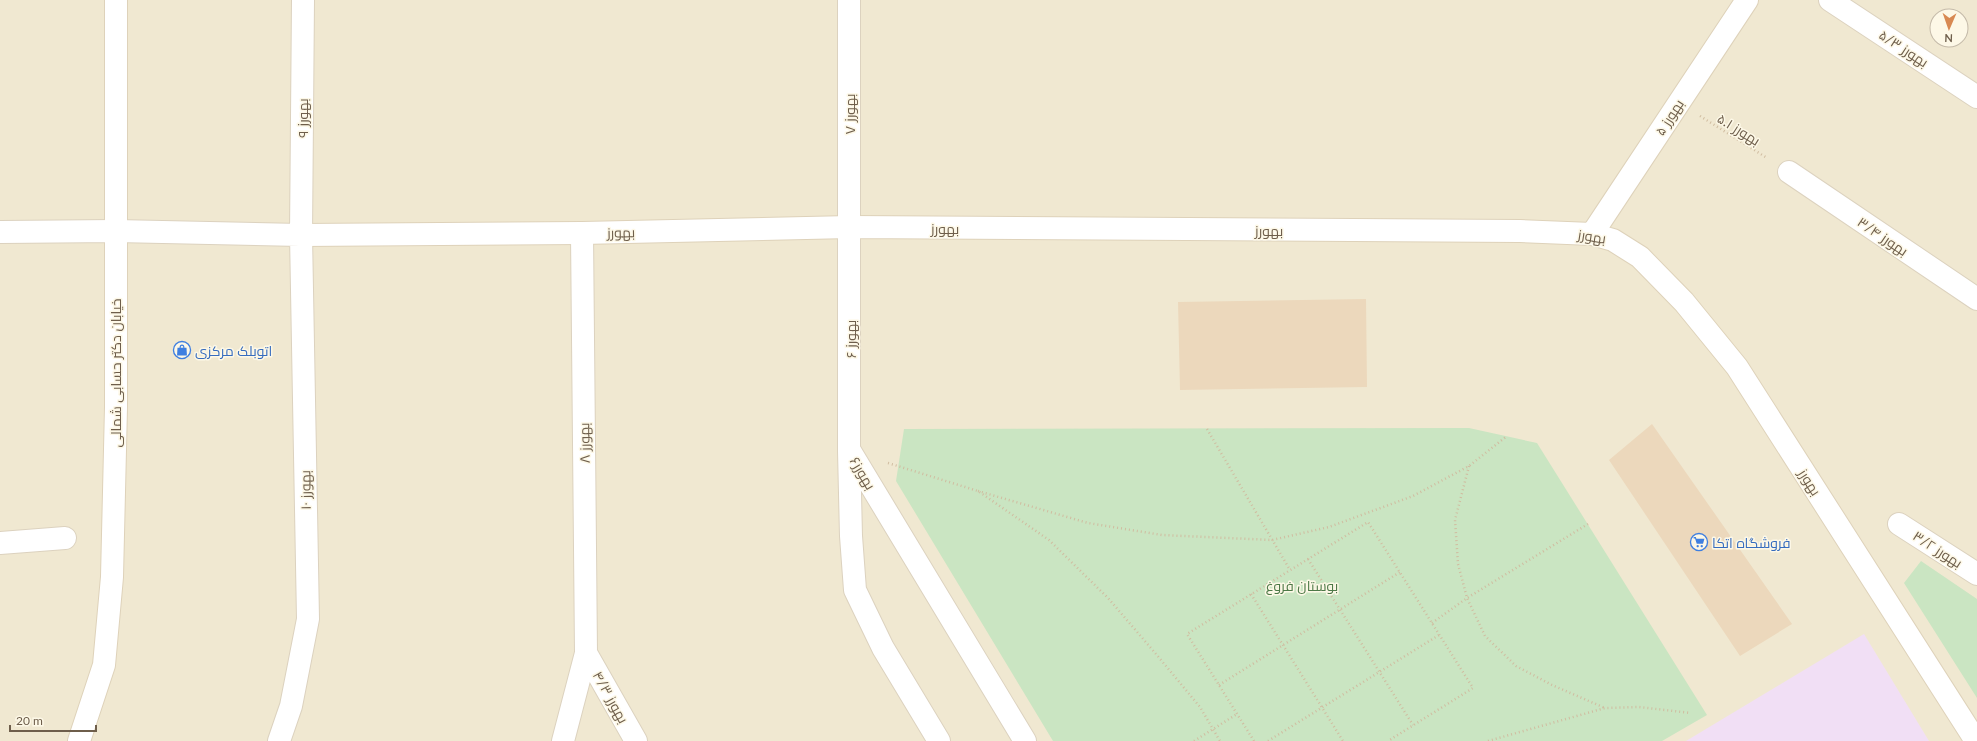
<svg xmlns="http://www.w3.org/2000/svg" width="1977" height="741" viewBox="0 0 1977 741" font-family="Lato,Cairo,sans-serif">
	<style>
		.residential { fill: #f0e8d1; fill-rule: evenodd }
		.education { fill: #f1dff5 }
		.green { fill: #cae5c2 }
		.building { fill: #ecd8bc }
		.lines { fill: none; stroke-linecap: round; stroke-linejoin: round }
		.street-casing { stroke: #dcd2bf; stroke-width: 24 }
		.secondary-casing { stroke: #ded2ba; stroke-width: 24 }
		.path { stroke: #d0bca0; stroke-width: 2.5; stroke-dasharray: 1 3; stroke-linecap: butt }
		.street { stroke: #fff; stroke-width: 22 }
		.secondary { stroke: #fff; stroke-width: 22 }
		.labels { text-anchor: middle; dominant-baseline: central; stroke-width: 3; stroke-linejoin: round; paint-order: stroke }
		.street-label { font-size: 14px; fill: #6e5e4b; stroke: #fdf8e7 }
		.shop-label { font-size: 14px; fill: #366cbe; stroke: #fdf8e7; text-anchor: start }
		.park-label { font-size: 14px; fill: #4d7947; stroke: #fdf8e7 }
	</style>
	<rect width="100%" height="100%" fill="#f9f5e2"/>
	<!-- residential -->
	<path class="residential" d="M0 0H1977V741H0ZM1937 16H1961V40H1937Z"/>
	<!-- education -->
	<path class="education" d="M1864 634 1929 741H1686Z"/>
	<!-- green -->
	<path class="green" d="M1469 428 1537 443 1707 715 1662 741H1053L896 481 904 429Z
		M1921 561 1977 599V698L1904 583Z"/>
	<!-- building -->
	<path class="building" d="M1366 299 1367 387 1180 390 1178 302Z
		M1652 424 1792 624 1740 656 1609 460Z"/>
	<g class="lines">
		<!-- street casing -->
		<g class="street-casing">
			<path id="street" d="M849 0V451L851 536 855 590 883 648 939 741
				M1830 0 1977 97
				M1789 172 1977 299
				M0 232 116 231 301 235
				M850 451 1025 741
				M1899 524 1977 574
				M0 543 65 538
				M586 653 636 741
				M279 741 291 706 308 619 301 235 303 0
				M563 741 586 653 582 233"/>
		</g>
		<!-- secondary casing -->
		<g class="secondary-casing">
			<path id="secondary" d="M1592 234 1747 0
				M301 235 582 233 850 227 1520 231 1592 234 1613 240 1640 257 1684 302 1737 367 1976 741
				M79 741 104 665 112 577 116 407V0"/>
		</g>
		<!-- path -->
		<path class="path" d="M1700 116 1767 158
			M1207 429 1290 570
			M888 463 978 491 1049 540 1108 598 1156 654 1200 707 1220 741
			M1469 466 1455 520 1458 564 1467 598 1485 636 1516 666 1552 685 1605 708
			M978 491 1088 523 1162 535 1272 540 1329 527 1413 496 1469 466 1507 436
			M1308 559 1413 725
			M1251 594 1343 741
			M1432 623 1467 598 1588 524
			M1219 685 1400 572
			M1194 741 1237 714
			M1254 741 1187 634 1368 522 1473 688 1388 741
			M1268 741 1439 635
			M1488 741 1605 708 1639 707 1691 713"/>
		<!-- street -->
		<use href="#street" class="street"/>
		<!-- secondary -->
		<use href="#secondary" class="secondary"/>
	</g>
	<!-- icons -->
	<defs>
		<g id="shop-ring" transform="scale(0.9)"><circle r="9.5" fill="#fdf8e7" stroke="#3f7fe0" stroke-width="1.5"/><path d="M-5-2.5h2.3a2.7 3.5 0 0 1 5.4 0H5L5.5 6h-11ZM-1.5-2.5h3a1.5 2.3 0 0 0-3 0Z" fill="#3f7fe0"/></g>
		<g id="supermarket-ring" transform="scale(0.9)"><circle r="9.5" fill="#fdf8e7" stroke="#3f7fe0" stroke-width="1.5"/><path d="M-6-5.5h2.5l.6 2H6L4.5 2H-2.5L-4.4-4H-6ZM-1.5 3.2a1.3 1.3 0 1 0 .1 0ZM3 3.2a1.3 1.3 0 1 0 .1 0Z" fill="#3f7fe0"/></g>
	</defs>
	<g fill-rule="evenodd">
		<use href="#shop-ring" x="182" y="350"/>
		<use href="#supermarket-ring" x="1699" y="542"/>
	</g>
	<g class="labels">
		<!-- street labels -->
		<g class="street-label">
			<text transform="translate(1904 48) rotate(33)">بهورز ۵/۳</text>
			<text transform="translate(849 114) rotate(-90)">بهورز ۷</text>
			<text transform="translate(1669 117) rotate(-57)">بهورز ۵</text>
			<text transform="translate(302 118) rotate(-90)">بهورز ۹</text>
			<text transform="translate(1739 129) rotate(32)">بهورز ۵.۱</text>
			<text x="945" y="228">بهورز</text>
			<text x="1269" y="230">بهورز</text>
			<text transform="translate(621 232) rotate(-1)">بهورز</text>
			<text transform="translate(1592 236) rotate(9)">بهورز</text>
			<text transform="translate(1883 236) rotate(34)">بهورز ۳/۴</text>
			<text transform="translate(850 339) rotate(-90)">بهورز ۶</text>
			<text transform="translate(115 373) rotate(-90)">خیابان دکتر حسابی شمالی</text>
			<text transform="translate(584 443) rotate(-91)">بهورز ۸</text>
			<text transform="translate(863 473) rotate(59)">بهورز۶</text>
			<text transform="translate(1810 482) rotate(57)">بهورز</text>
			<text transform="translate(305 490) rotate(-91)">بهورز ۱۰</text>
			<text transform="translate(1938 549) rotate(33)">بهورز ۳/۲</text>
			<text transform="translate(611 697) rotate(61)">بهورز ۴/۳</text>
		</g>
		<!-- shop labels -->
		<g class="shop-label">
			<text x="195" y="350">اتوبلک مرکزی</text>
			<text x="1712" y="542">فروشگاه اتکا</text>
		</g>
		<!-- park labels -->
		<g class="park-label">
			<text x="1302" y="585">بوستان فروغ</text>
		</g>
	</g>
	<!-- north arrow -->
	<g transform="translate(1949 28) rotate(182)"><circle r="19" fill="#fdf8e7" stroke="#c4baa9"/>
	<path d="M0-3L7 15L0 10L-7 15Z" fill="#d88952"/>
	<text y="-6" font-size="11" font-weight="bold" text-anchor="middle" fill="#6e5e4b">N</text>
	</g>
	<!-- scale -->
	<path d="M10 725v6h86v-6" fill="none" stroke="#6e5e4b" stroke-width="2"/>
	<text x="16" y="725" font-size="12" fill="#6e5e4b" stroke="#fdf8e7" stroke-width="3" paint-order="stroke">20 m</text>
</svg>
